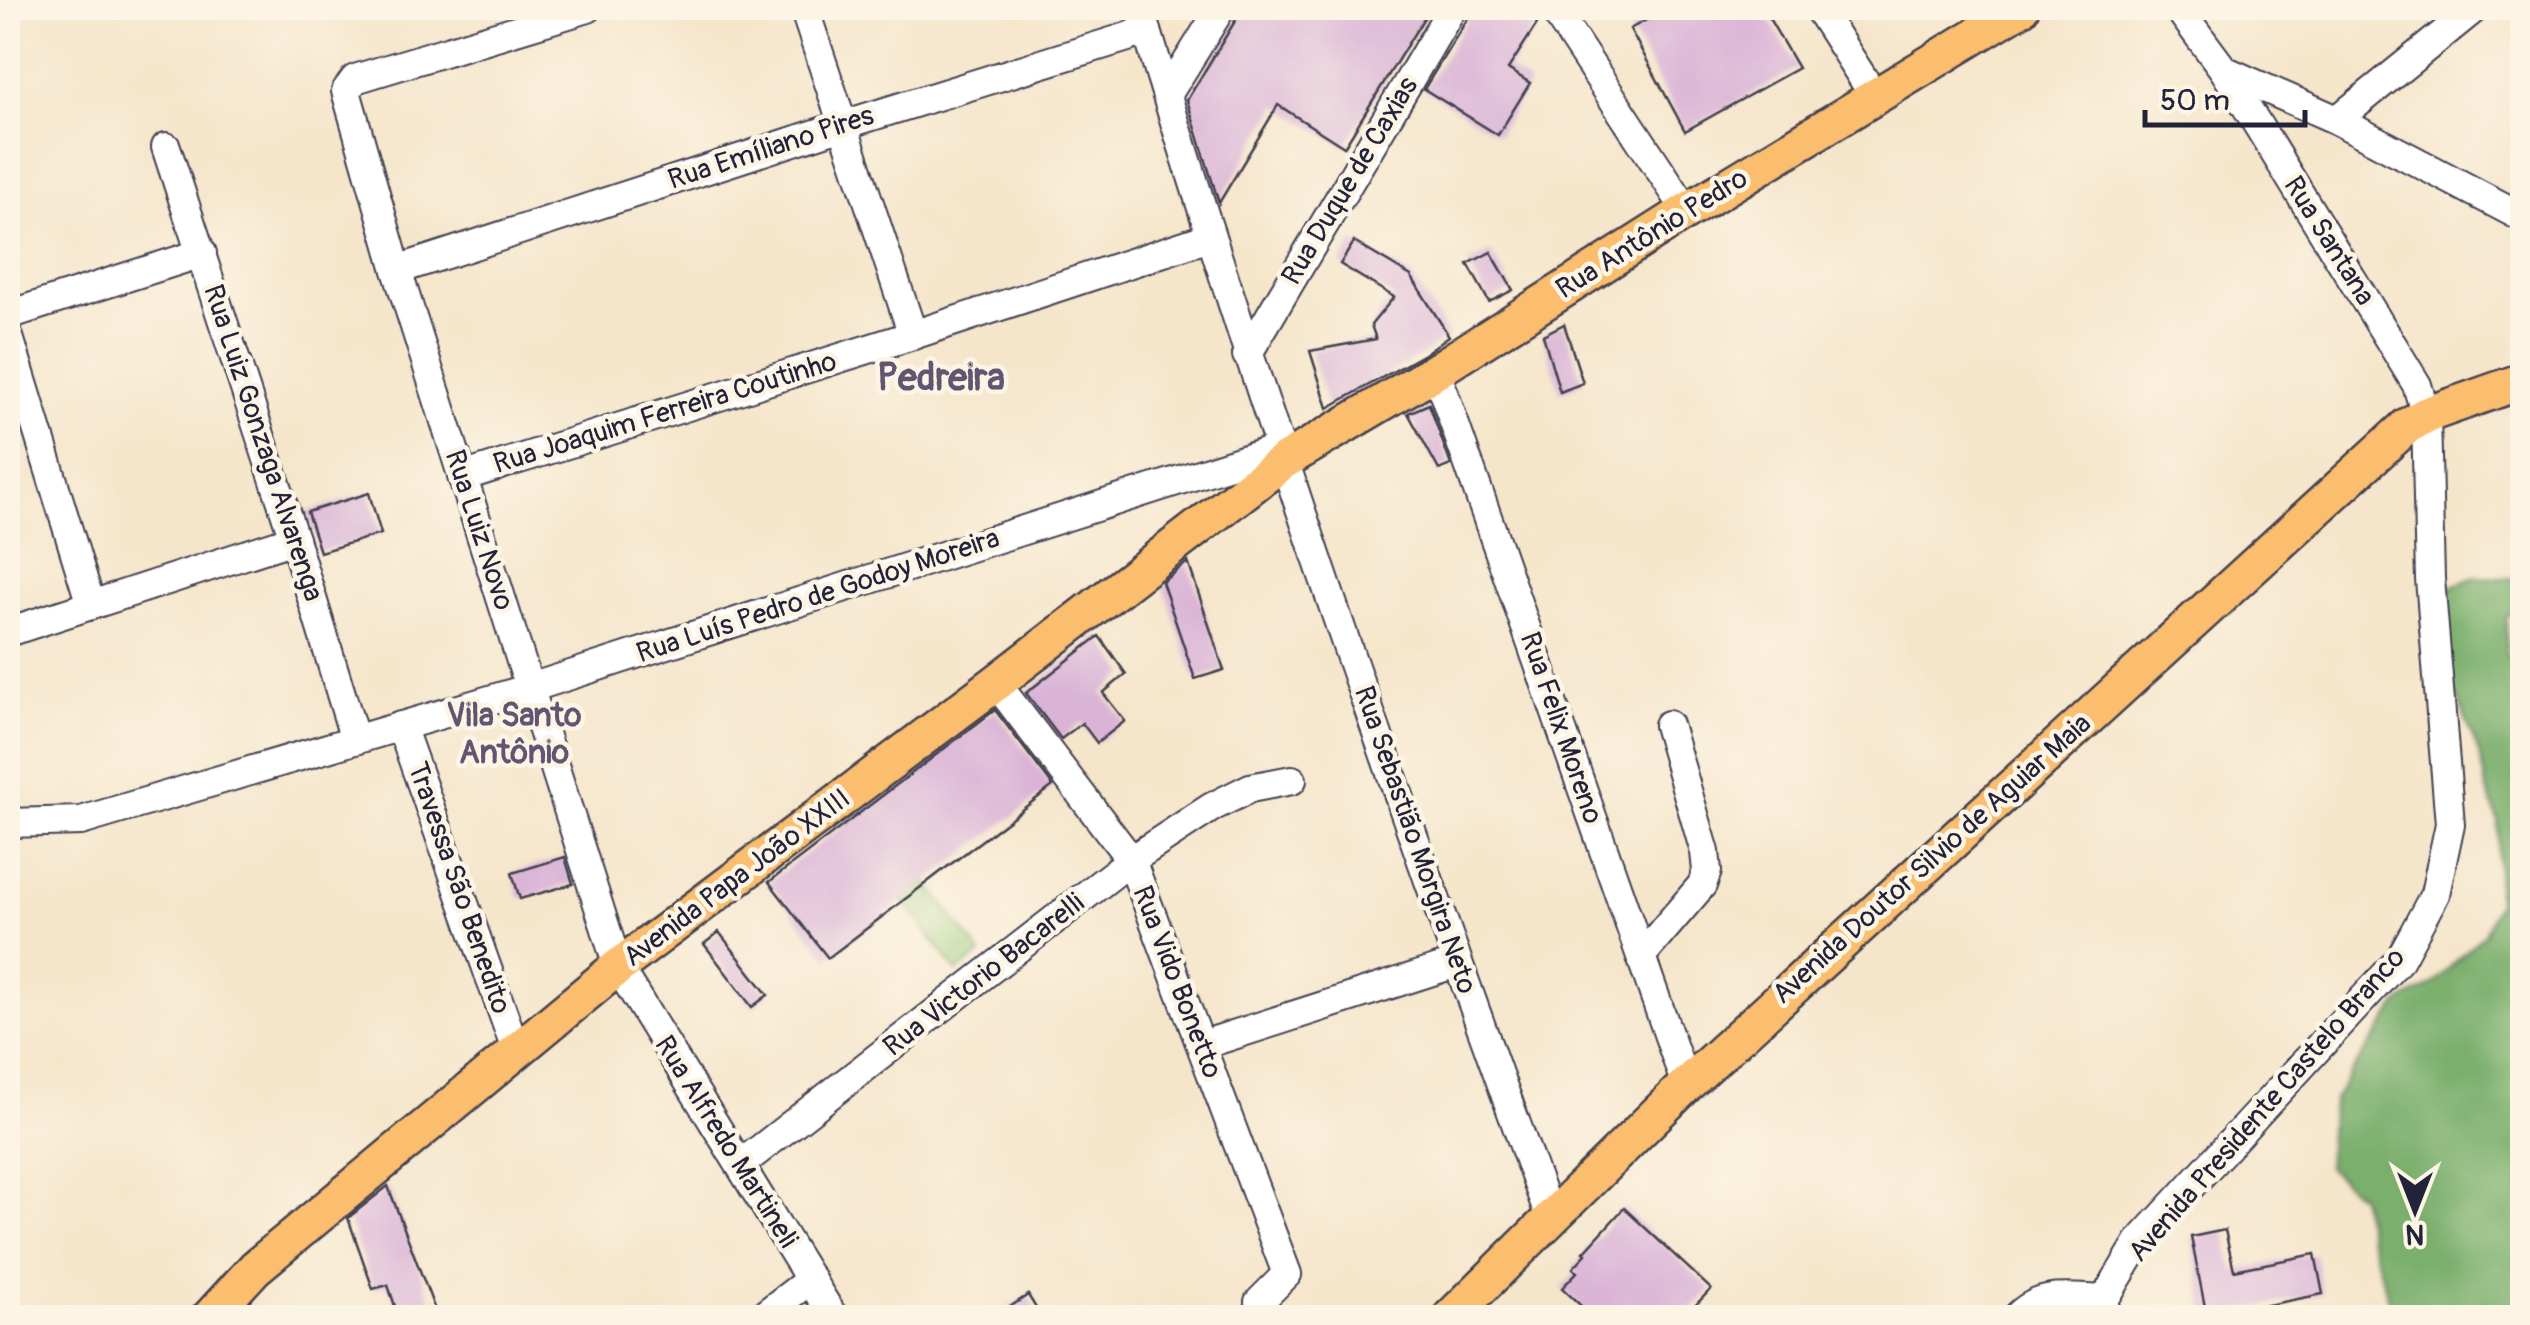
<svg xmlns="http://www.w3.org/2000/svg" width="2530" height="1325" viewBox="0 0 2530 1325" font-family="Pangolin,sans-serif">
	<rect width="100%" height="100%" fill="#fcf5e5"/>
	<filter id="ink" filterUnits="userSpaceOnUse"><feTurbulence type="fractalNoise" baseFrequency=".01" numOctaves="2"/><feDisplacementMap in="SourceGraphic" scale="20" xChannelSelector="R" yChannelSelector="G"/><feConvolveMatrix kernelMatrix="1 2 1 2 8 2 1 2 1" color-interpolation-filters="sRGB"/></filter>
	<filter id="wash" filterUnits="userSpaceOnUse"><feTurbulence type="fractalNoise" baseFrequency=".0048" numOctaves="4" result="noise"/><feDisplacementMap in="SourceGraphic" scale="40" xChannelSelector="R" yChannelSelector="G"/><feGaussianBlur stdDeviation="2.25" result="paint"/><feColorMatrix in="noise" values="0 0 0 0 0 0 0 0 0 0 0 0 0 0 0 0 0 1.4 0 .05"/><feComposite in="paint" operator="in"/></filter>
	<g filter="url(#wash)">
		<rect width="100%" height="100%" fill="#f5e5ca"/>
		<polygon fill="#99cb7c" stroke="#5e765c" stroke-width="2.5" points="869,806 981,954 957,972 845,824"/>
		<polygon fill="#7aaf6c" stroke="#4e6854" stroke-width="2.5" points="2476,577 2522,579 2522,610 2507,616 2506,654 2522,681 2522,1317 2391,1317 2392,1308 2369,1238 2360,1196 2328,1168 2328,1130 2335,1098 2355,1067 2400,1003 2432,985 2484,934 2497,903 2498,820 2486,788 2480,756 2455,692 2436,660 2444,589"/>
		<g id="blocks">
			<g fill="#dab4d7">
				<polygon points="1243,8 1430,8 1344,147 1278,105 1219,203 1187,100"/>
				<polygon points="1474,8 1528,8 1537,24 1508,69 1530,83 1498,135 1424,89"/>
				<polygon points="1668,8 1763,8 1798,68 1685,131 1630,29"/>
				<polygon points="1354,242 1411,276 1449,336 1424,354 1328,408 1310,351 1376,339 1371,325 1394,297 1340,264"/>
				<polygon points="1491,252 1513,290 1489,302 1468,264"/>
				<polygon points="1564,324 1583,383 1560,392 1543,335"/>
				<polygon points="1429,404 1451,465 1439,470 1408,413"/>
				<polygon points="369,493 381,534 320,552 307,512"/>
				<polygon points="1188,562 1224,670 1195,679 1162,582"/>
				<polygon points="1099,636 1126,674 1103,693 1125,721 1097,743 1082,723 1061,739 1026,693"/>
				<polygon points="995,710 1053,786 828,958 769,882"/>
				<polygon points="565,857 573,884 520,899 512,873"/>
				<polygon points="719,932 768,995 752,1007 704,944"/>
				<polygon points="388,1186 438,1318 399,1318 388,1285 373,1289 348,1218"/>
				<polygon points="1624,1208 1711,1289 1683,1318 1653,1318 1646,1311 1639,1318 1594,1318 1562,1288 1577,1272 1573,1268 1586,1254 1584,1252"/>
				<polygon points="2225,1230 2234,1270 2315,1254 2323,1294 2207,1317 2191,1237"/>
				<polygon points="1028,1295 1042,1318 993,1318"/>
			</g>
		</g>
	</g>
	<g filter="url(#ink)">
		<use href="#blocks" fill-opacity="0" stroke="#423f50" stroke-width="2.5"/>
		<g fill="none" stroke-linecap="round" stroke-linejoin="round">
			<defs>
				<g id="minor">
					<polyline points="588,8 355,79 346,91 397,270 618,967 834,1318"/>
					<polyline points="804,8 913,335"/>
					<path d="M1140 8C1263 415 1404 817 1550 1217"/>
					<polyline points="1553,8 1687,211"/>
					<polyline points="1818,8 1875,97"/>
					<polyline points="2178,8 2224,70 2337,120 2522,217"/>
					<polyline points="1167,95 1221,8"/>
					<polyline points="2337,120 2475,8"/>
					<polyline points="166,147 294,539 355,740"/>
					<polyline points="397,270 843,125 1147,31"/>
					<polyline points="8,315 202,253"/>
					<polyline points="8,334 91,605"/>
					<polyline points="1247,355 1452,8"/>
					<polyline points="1436,371 1686,1085"/>
					<polyline points="462,477 913,335 1209,237"/>
					<polyline points="8,632 294,539"/>
					<polyline points="996,683 1131,860 1287,1274 1259,1302"/>
					<polyline points="401,726 516,1050"/>
					<polyline points="8,823 81,821 530,688 1280,448"/>
					<polyline points="1642,955 1702,885 1707,871 1705,852 1668,725"/>
					<polyline points="1202,1045 1457,963"/>
					<polyline points="741,1164 1131,860 1212,807 1250,788 1292,780"/>
					<polyline points="760,1318 811,1279"/>
					<path d="M2016 1318C2041 1291 2070 1299 2104 1300"/>
					<polyline points="2100,1318 2104,1300 2139,1242 2400,959 2435,894 2450,824 2430,579 2426,415 2417,385 2224,70"/>
				</g>
				<g id="major">
					<polyline points="209,1318 255,1268 618,967 996,683 1284,461 1436,371 1687,211 2021,8"/>
					<polyline points="1450,1318 1686,1085 2407,426 2426,415 2522,381"/>
				</g>
			</defs>
			<use href="#minor" stroke="#423f50" stroke-width="32"/>
			<use href="#major" stroke="#423f50" stroke-width="40"/>
			<use href="#minor" stroke="#fff" stroke-width="28"/>
			<use href="#major" stroke="#fbbd6e" stroke-width="35"/>
		</g>
	</g>
	<g text-anchor="middle" dominant-baseline="central" stroke-width="9" stroke-linejoin="round" paint-order="stroke">
		<g font-size="28" fill="#22223b" stroke="#fcf5e5">
			<text transform="translate(771 148) rotate(-18)">Rua Emíliano Pires</text>
			<text transform="translate(1350 181) rotate(-59)">Rua Duque de Caxias</text>
			<text transform="translate(1652 234) rotate(-32)">Rua Antônio Pedro</text>
			<text transform="translate(2329 241) rotate(58)">Rua Santana</text>
			<text transform="translate(665 413) rotate(-17)">Rua Joaquim Ferreira Coutinho</text>
			<text transform="translate(263 443) rotate(72)">Rua Luiz Gonzaga Alvarenga</text>
			<text transform="translate(479 530) rotate(72)">Rua Luiz Novo</text>
			<text transform="translate(818 596) rotate(-18)">Rua Luís Pedro de Godoy Moreira</text>
			<text transform="translate(1561 728) rotate(71)">Rua Felix Moreno</text>
			<text transform="translate(1415 840) rotate(71)">Rua Sebastião Morgira Neto</text>
			<text transform="translate(1932 859) rotate(-42)">Avenida Doutor Silvio de Aguiar Maia</text>
			<text transform="translate(737 878) rotate(-37)">Avenida Papa João XXIII</text>
			<text transform="translate(459 888) rotate(71)">Travessa São Benedito</text>
			<text transform="translate(984 975) rotate(-38)">Rua Victorio Bacarelli</text>
			<text transform="translate(1177 982) rotate(69)">Rua Vido Bonetto</text>
			<text transform="translate(2267 1105) rotate(-49)">Avenida Presidente Castelo Branco</text>
			<text transform="translate(726 1142) rotate(58)">Rua Alfredo Martineli</text>
		</g>
		<g font-size="32" font-weight="bold" fill="#625572" stroke="#fcf5e5">
			<text x="514" y="716">Vila Santo<tspan x="514" dy="37">Antônio</tspan></text>
		</g>
		<g font-size="38" font-weight="bold" fill="#625572" stroke="#fcf5e5">
			<text x="941" y="378">Pedreira</text>
		</g>
	</g>
	<rect width="2530" height="1325" fill="none" stroke="#fcf5e5" stroke-width="40"/>
	<g transform="translate(2415 1210) rotate(180)" stroke="#fcf5e5" stroke-width="8" paint-order="stroke">
	<path d="M0-8L18 38L0 25L-18 38Z" fill="#22223b"/>
	<text y="-15" font-size="28" font-weight="bold" text-anchor="middle" fill="#22223b">N</text>
	</g>
	<path d="M2145 110v15h160v-15" fill="none" stroke="#22223b" stroke-width="5"/>
	<text x="2160" y="110" font-size="30" fill="#22223b" stroke="#fcf5e5" stroke-width="8" paint-order="stroke">50 m</text>
</svg>
